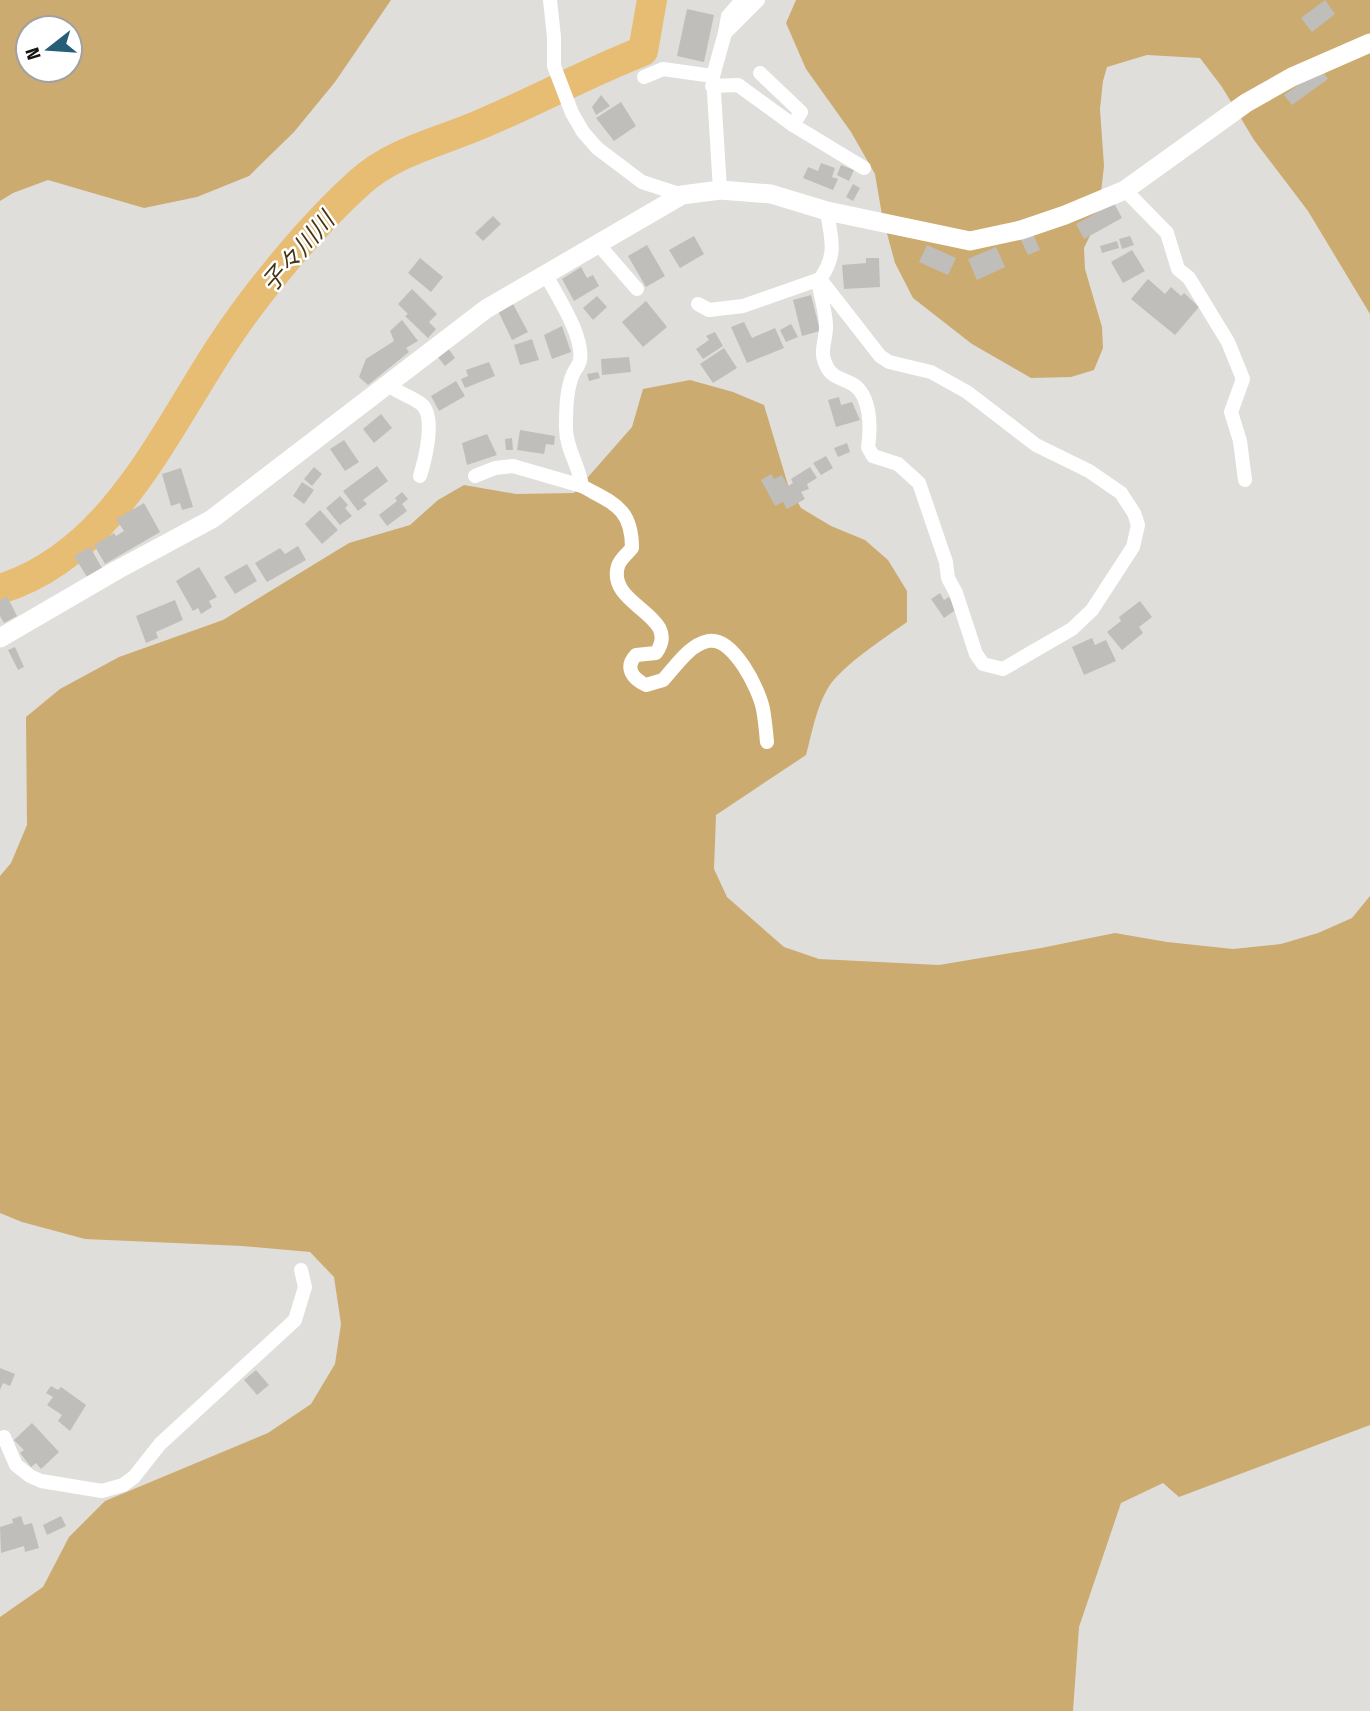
<svg xmlns="http://www.w3.org/2000/svg" width="1370" height="1711" viewBox="0 0 1370 1711" font-family="'Fira Sans Condensed','Noto Sans JP',sans-serif">
	<rect width="100%" height="100%" fill="#e0deda"/>
	<g fill="#ccab70" fill-rule="evenodd">
		<path d="M0 0H391L335 82 294 132 249 176 197 197 144 208 48 180 13 193 0 201ZM70 28V70H28V28Z"/>
		<polygon points="796,0 1370,0 1370,314 1308,211 1254,140 1222,87 1200,58 1147,55 1107,67 1103,81 1100,109 1104,166 1098,219 1084,248 1085,269 1102,327 1103,348 1094,370 1071,377 1031,378 972,344 913,298 895,263 882,215 875,174 851,132 806,69 786,23"/>
		<path d="M690 380 733 392 764 405 788 485 801 508 831 526 865 540 888 560 907 591V622C886 637 840 667 828 688 816 708 812 733 806 755L716 815 714 869 727 897 784 947 819 959 939 965 1041 948 1115 933 1167 942 1233 949 1281 944 1318 933 1352 918 1370 896V1425L1179 1497 1163 1483 1121 1503 1079 1627 1073 1711H0V1617L43 1587 69 1537 105 1501 268 1433 311 1404 335 1364 341 1324 334 1277 310 1252 242 1246 85 1239 22 1222 0 1213V876L11 863 27 825 26 717 60 689 119 657 223 620 349 543 410 525 438 500 464 485 516 494 574 493 632 427 643 389Z"/>
	</g>
	<g fill="none" stroke-linecap="round" stroke-linejoin="round">
		<path stroke="#e6bd72" stroke-width="30" d="M0 589C110 555 162 437 220 348 256 293 311 226 360 182 393 152 439 142 479 125 534 102 587 73 643 51L652 0"/>
	</g>
	<g fill="#c0bebb">
		<polygon points="1325,0 1335,14 1312,32 1301,18"/>
		<polygon points="687,9 714,15 704,62 677,56"/>
		<polygon points="1321,69 1328,79 1292,105 1284,95"/>
		<polygon points="601,95 610,106 596,115 592,107"/>
		<polygon points="621,102 636,126 614,141 596,118"/>
		<polygon points="821,163 835,168 832,177 838,179 833,190 803,178 808,167 818,171"/>
		<polygon points="841,165 854,170 849,181 837,175"/>
		<polygon points="853,184 860,188 853,201 846,197"/>
		<polygon points="1114,203 1122,218 1084,239 1076,224"/>
		<polygon points="493,216 501,224 483,241 475,233"/>
		<polygon points="1033,234 1040,250 1028,255 1021,240"/>
		<polygon points="694,236 704,254 680,268 669,250"/>
		<polygon points="1130,236 1134,245 1122,249 1119,239"/>
		<polygon points="1117,241 1119,248 1102,253 1100,246"/>
		<polygon points="647,245 665,276 646,287 628,256"/>
		<polygon points="927,245 956,258 948,275 919,262"/>
		<polygon points="996,247 1005,267 977,280 968,259"/>
		<polygon points="1132,250 1145,271 1123,283 1111,262"/>
		<polygon points="420,258 443,277 431,292 408,273"/>
		<polygon points="866,258 879,258 880,287 844,289 842,265 866,263"/>
		<polygon points="581,267 587,278 593,275 599,286 574,301 562,279"/>
		<polygon points="1148,279 1165,294 1171,287 1181,296 1184,293 1199,307 1175,335 1131,299"/>
		<polygon points="412,289 437,314 429,322 436,329 428,338 405,316 408,314 398,304"/>
		<polygon points="811,295 820,331 802,336 793,300"/>
		<polygon points="597,296 607,307 593,320 583,308"/>
		<polygon points="646,301 667,327 643,347 622,322"/>
		<polygon points="513,304 528,332 512,340 498,311"/>
		<polygon points="402,320 418,341 406,348 409,352 368,385 359,377 366,359 394,341 390,331"/>
		<polygon points="744,322 752,338 775,328 784,348 747,363 731,327"/>
		<polygon points="791,324 798,337 786,342 780,330"/>
		<polygon points="562,326 571,352 552,359 544,335"/>
		<polygon points="715,332 723,346 703,359 696,349 709,340 706,336"/>
		<polygon points="532,339 539,360 520,365 514,345"/>
		<polygon points="448,348 455,358 445,366 437,356"/>
		<polygon points="724,348 737,368 713,383 700,364"/>
		<polygon points="629,357 631,372 602,375 601,359"/>
		<polygon points="489,362 495,376 465,388 461,379 468,376 466,370"/>
		<polygon points="598,372 600,378 589,381 587,374"/>
		<polygon points="456,381 465,396 439,411 431,396"/>
		<polygon points="839,397 841,405 852,402 860,420 836,427 828,400"/>
		<polygon points="381,414 392,428 374,443 363,429"/>
		<polygon points="520,430 555,436 554,445 546,444 544,454 517,450"/>
		<polygon points="487,434 497,455 467,465 462,443"/>
		<polygon points="512,438 513,450 506,450 505,439"/>
		<polygon points="344,440 359,462 345,471 330,449"/>
		<polygon points="847,443 850,452 838,457 834,448"/>
		<polygon points="826,456 833,468 821,475 813,463"/>
		<polygon points="377,466 388,481 363,500 367,504 358,511 343,491"/>
		<polygon points="314,467 322,474 312,486 304,479"/>
		<polygon points="810,467 817,478 807,484 809,489 801,492 805,499 787,509 783,502 775,506 761,480 771,474 774,479 782,475 788,486 793,483 791,479"/>
		<polygon points="181,468 193,507 182,510 180,503 171,506 162,474"/>
		<polygon points="302,482 314,490 304,504 293,496"/>
		<polygon points="402,492 408,499 402,504 407,511 387,526 379,515 397,501 395,498"/>
		<polygon points="340,496 348,505 345,508 352,516 340,525 326,508"/>
		<polygon points="144,503 160,532 105,564 94,545 114,533 116,536 124,531 116,519"/>
		<polygon points="320,510 338,530 322,544 305,524"/>
		<polygon points="298,546 306,560 267,582 255,563 280,548 285,554"/>
		<polygon points="90,547 102,568 87,577 74,556"/>
		<polygon points="247,564 257,581 235,594 224,577"/>
		<polygon points="199,567 217,597 209,601 212,607 201,614 198,608 193,611 176,581"/>
		<polygon points="940,593 944,600 949,597 957,609 944,618 931,599"/>
		<polygon points="7,596 17,616 4,623 0,616 0,600"/>
		<polygon points="175,600 183,620 156,632 158,638 146,643 136,616"/>
		<polygon points="1140,601 1152,617 1139,627 1143,633 1122,650 1107,632 1121,621 1119,617"/>
		<polygon points="1092,638 1095,645 1106,640 1116,661 1084,675 1072,647"/>
		<polygon points="15,647 24,667 18,670 8,650"/>
		<polygon points="0,1368 15,1374 10,1386 3,1383 0,1390"/>
		<polygon points="256,1370 269,1385 257,1395 244,1380"/>
		<polygon points="51,1386 58,1390 61,1387 86,1405 70,1431 58,1421 62,1415 47,1405 53,1397 46,1393"/>
		<polygon points="32,1423 59,1452 41,1469 36,1463 31,1467 20,1453 24,1450 14,1440"/>
		<polygon points="21,1516 24,1525 32,1523 39,1548 25,1552 24,1546 1,1553 0,1527 13,1523 12,1519"/>
		<polygon points="61,1516 66,1526 47,1535 43,1525"/>
	</g>
	<g fill="none" stroke-linecap="round" stroke-linejoin="round">
		<g stroke="#fff" stroke-width="14">
			<polyline points="550,0 554,37 554,66 572,113 583,132 597,148 642,182 682,195"/>
			<polyline points="725,33 728,16 742,0"/>
			<polyline points="760,73 801,112 793,125"/>
			<polyline points="644,77 663,69 713,76"/>
			<polyline points="712,86 738,85 793,125 864,168"/>
			<polyline points="720,190 713,76 725,33 758,0"/>
			<polyline points="1125,190 1167,233 1178,269 1189,278 1228,342 1243,379 1231,412 1240,441 1245,480"/>
			<polyline points="598,244 637,289"/>
			<path d="M818 280C820 295 827 315 826 329 825 344 819 353 827 367 832 378 845 379 854 385 871 397 871 428 868 447L873 456 898 464 919 483 946 562 948 578 956 593 976 654 983 664 1003 669 1072 629 1092 610 1133 547 1138 525 1134 513 1121 493 1089 471 1036 445 967 392 931 372 889 362 880 356 820 279C838 254 831 239 827 211"/>
			<polyline points="698,304 709,310 743,306 820,279"/>
			<path d="M387 384C400 394 408 395 420 403 437 414 425 460 420 476"/>
			<path d="M475 476 495 468 513 466 582 486C579 465 566 449 566 428 566 411 566 390 573 374 575 369 579 366 580 360 584 336 557 296 546 275"/>
			<path d="M582 486C612 503 632 507 632 548 628 553 620 559 618 566 606 606 683 615 656 653L636 655C624 668 633 679 646 685L663 680C676 666 689 645 708 641 733 636 759 689 763 709 765 720 766 731 767 742"/>
			<polyline points="0,1439 4,1437 16,1465 30,1476 41,1481 102,1491 123,1485 134,1477 160,1444 295,1320 305,1287 301,1270"/>
		</g>
		<polyline stroke="#fff" stroke-width="19" points="0,638 117,570 212,519 486,309 682,195 720,190 771,194 827,211 970,241 1021,230 1065,215 1125,190 1246,103 1292,77 1370,43"/>
	</g>
	<g text-anchor="middle" dominant-baseline="central" stroke-width="5" stroke-linejoin="round" paint-order="stroke">
		<g font-size="24" font-style="italic" fill="#463514" stroke="#fff">
			<text transform="translate(298 252) rotate(-49)">子々川川</text>
		</g>
	</g>
	<g transform="translate(49 49) rotate(253)"><circle r="33" fill="#ffffff" stroke="#a2a1a1" stroke-width="2"/>
	<path d="M0-5L12 26L0 18L-12 26Z" fill="#265e78"/>
	<text y="-10" font-size="19" font-weight="bold" text-anchor="middle" fill="#161514">N</text>
	</g>
</svg>
